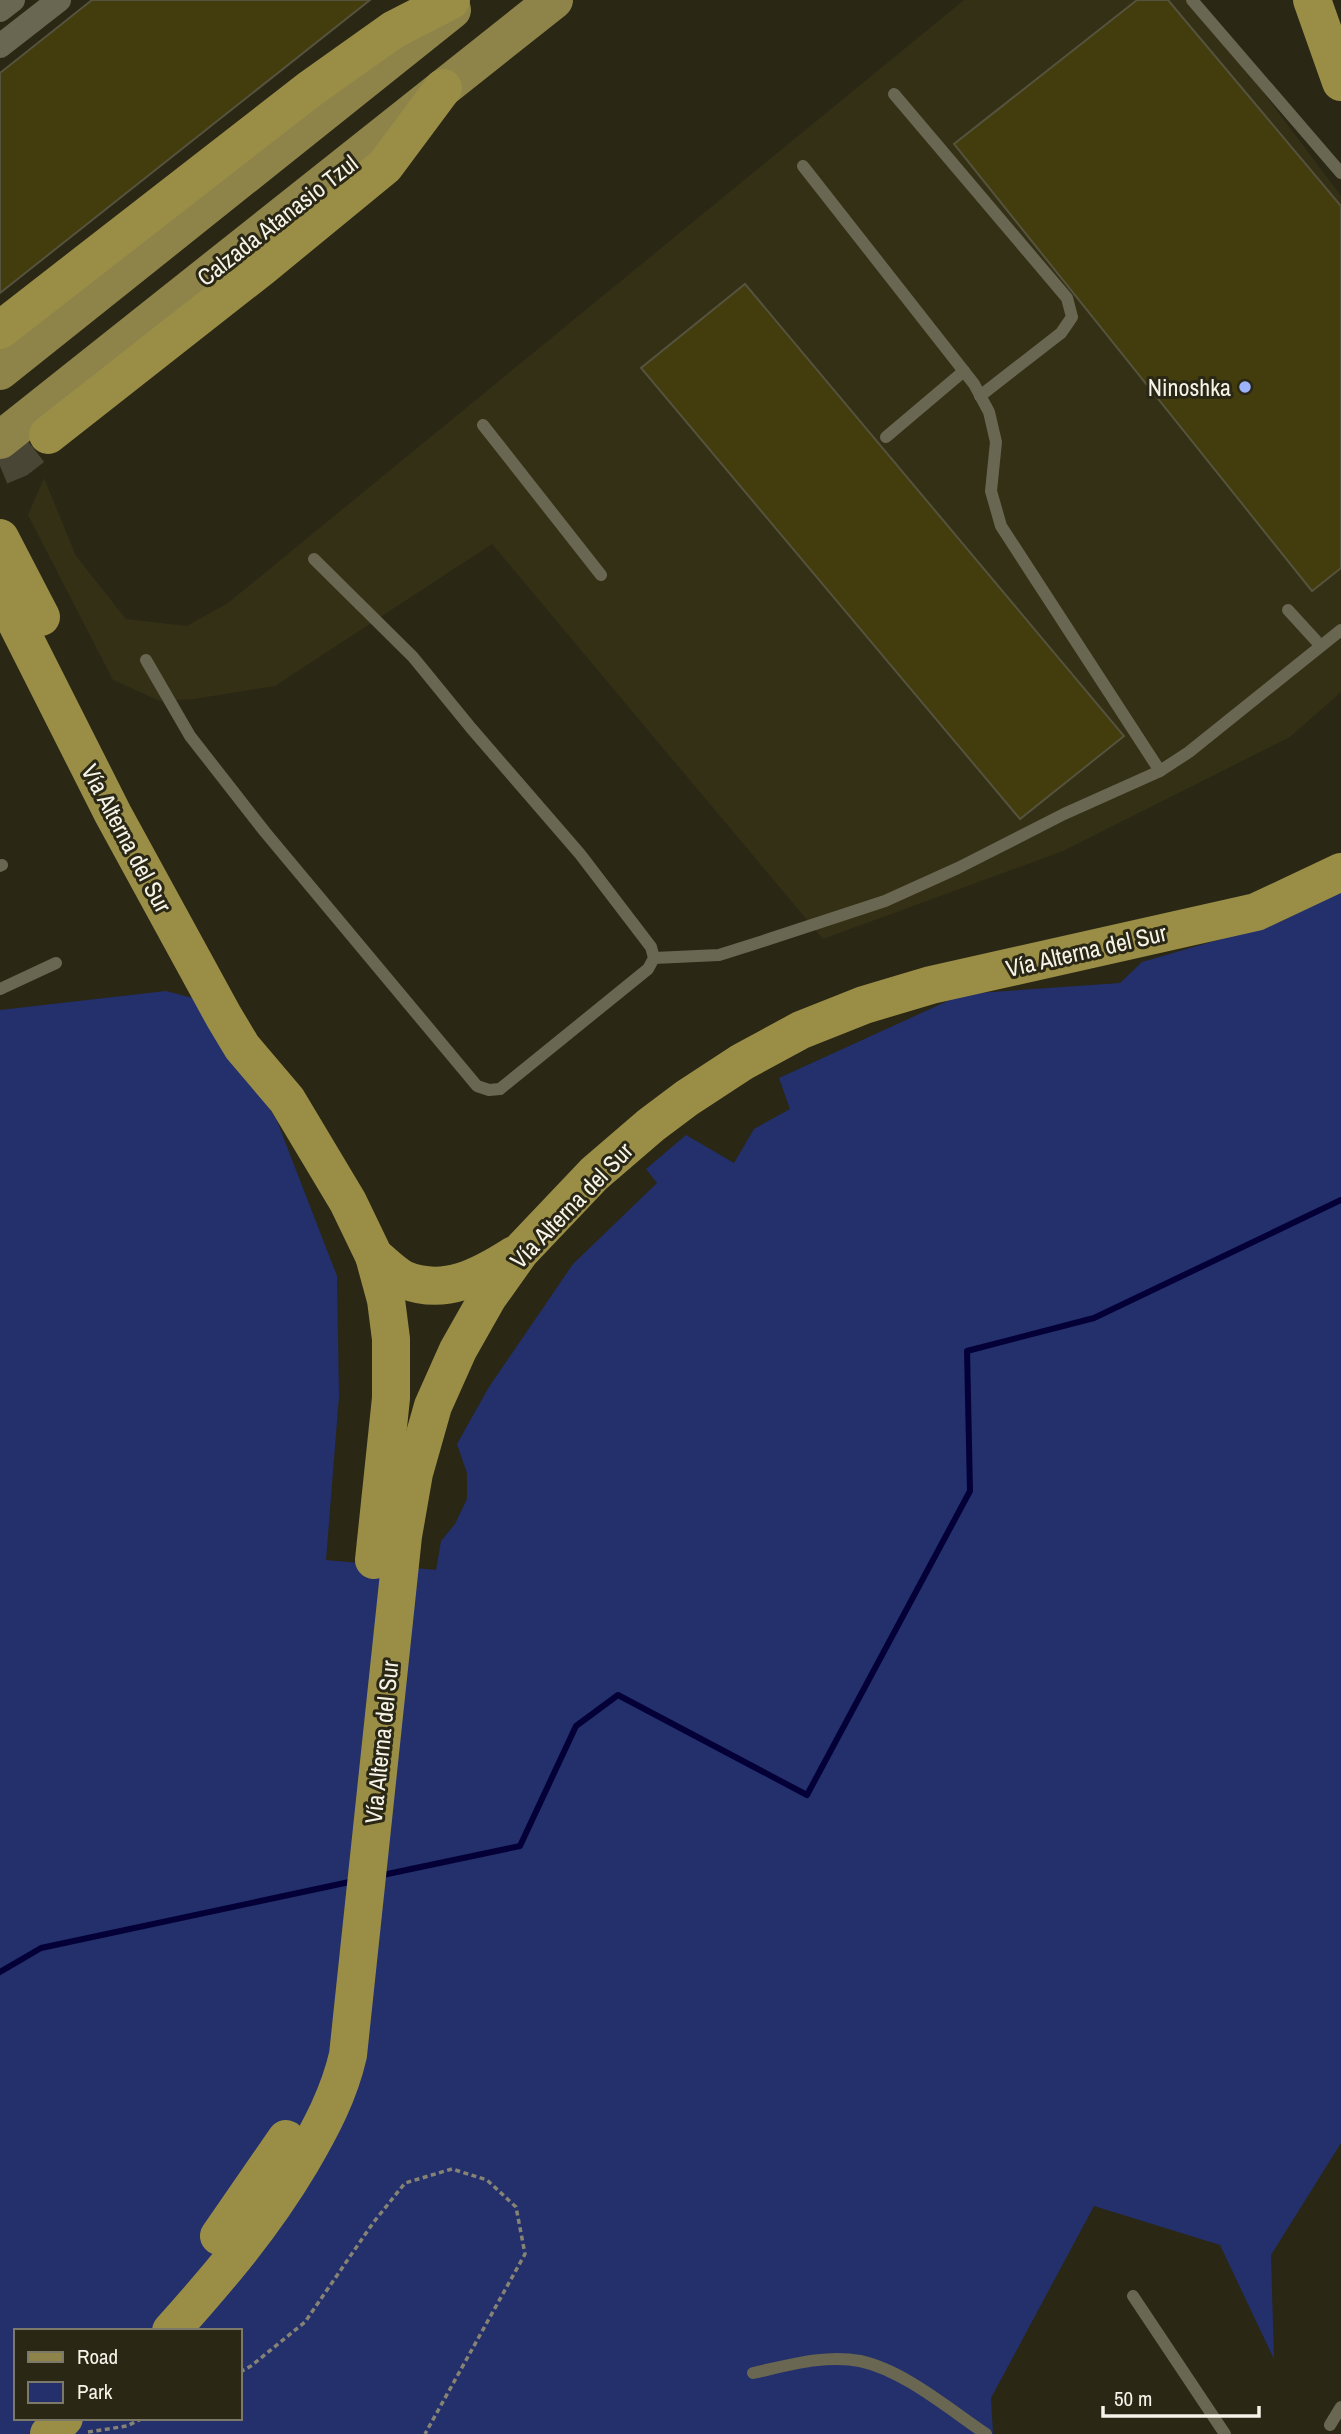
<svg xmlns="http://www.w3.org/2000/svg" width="1341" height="2434" viewBox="0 0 1341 2434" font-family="'Archivo Narrow',sans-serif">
	<rect width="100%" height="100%" fill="#2a2715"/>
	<polygon fill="#343016" points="964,0 1194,0 1341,196 1341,692 1290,737 1063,851 823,939 492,544 275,686 194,699 160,701 113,680 28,515 44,478 76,556 126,619 187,626 228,603"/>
	<path fill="#23306b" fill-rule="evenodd" d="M1341 890V2143L1271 2255 1274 2359 1220 2245 1094 2206 991 2398 993 2434H0V1010L166 991 204 1001 277 1121 337 1276 339 1396 326 1560 436 1570 441 1541 455 1524 467 1499V1473L457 1444 489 1387 573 1264 657 1183 646 1169 686 1135 734 1163 754 1129 790 1109 779 1078 963 994 1120 983 1142 962 1280 922ZM16 2331H240V2418H16Z"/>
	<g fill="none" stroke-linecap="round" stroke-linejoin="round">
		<g stroke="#040037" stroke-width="6">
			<polyline points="378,1876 520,1846 576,1726 618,1695 807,1795 970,1491 967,1351 1094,1318 1341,1200"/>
			<polyline points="0,1972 41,1948 354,1881"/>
		</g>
	</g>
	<g fill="#433c0d" stroke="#55523e" stroke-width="2">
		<polygon points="92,0 370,0 0,293 0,73"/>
		<polygon points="1137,0 1168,0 1341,206 1341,568 1312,591 954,144"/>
		<polygon points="745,284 1124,736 1020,819 641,368"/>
	</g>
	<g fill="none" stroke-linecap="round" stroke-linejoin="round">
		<polyline stroke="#494635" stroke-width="38" stroke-dasharray="38 19" stroke-linecap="butt" points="0,466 17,459 48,435"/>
		<g stroke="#868374" stroke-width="3.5" stroke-dasharray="5 3.5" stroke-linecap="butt">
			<polyline points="240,2372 251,2366 305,2322 373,2223 405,2183 452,2169 487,2180 516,2207 525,2254 425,2434"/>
			<polyline points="88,2432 127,2426 143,2418"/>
		</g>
		<g stroke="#696652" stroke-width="12">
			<polyline points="1192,0 1341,173"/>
			<polyline points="894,94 1067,298 1072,317 1061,333 980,396"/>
			<polyline points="803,166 974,384 989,412 996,442 991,491 1001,526 1160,771"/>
			<polyline points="483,425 601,575"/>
			<polyline points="886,437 964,371"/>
			<polyline points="1288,610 1320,645"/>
			<polyline points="146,660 190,736 265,832 477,1086 489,1090 500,1089 648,969 654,958 651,947 580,854 471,728 413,657 314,559"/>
			<polyline points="0,866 2,865"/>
			<polyline points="654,958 719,955 754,944 885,901 958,868 1064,814 1160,771 1189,752 1341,630"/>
			<polyline points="0,989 56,963"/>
			<polyline points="1133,2296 1225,2434"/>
			<path d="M753 2373C786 2366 825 2354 860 2361 903 2370 949 2409 986 2434"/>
			<polyline points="1330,2425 1341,2407"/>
		</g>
		<g stroke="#696652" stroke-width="24">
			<polyline points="0,10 13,0"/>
			<polyline points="0,46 59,0"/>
		</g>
		<g stroke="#8e844a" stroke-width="38">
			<polyline points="0,371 452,10"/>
			<polyline points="0,440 554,0"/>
		</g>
		<g stroke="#9a8e47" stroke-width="38">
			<polyline points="1312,0 1341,82"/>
			<polyline points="0,330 310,89 393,30 451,0"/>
			<polyline points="48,435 262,267 385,166 443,88"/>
			<polyline points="0,538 41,617"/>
			<polyline points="0,590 113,814 224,1017 242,1047 287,1100 348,1202 374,1256 386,1300 391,1339 391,1398 374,1560"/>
			<path d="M374 1256C383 1263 394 1275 405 1280 445 1296 481 1276 514 1255"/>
			<polyline points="219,2236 286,2139"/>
			<path d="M171 2331C220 2276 263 2226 301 2162 321 2128 339 2094 348 2055L403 1536 414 1473 433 1406 458 1350 488 1297 520 1252 594 1174 651 1125 687 1098 742 1062 801 1030 864 1005 931 985 1256 912 1341 872"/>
			<polyline points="49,2434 64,2418"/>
		</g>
	</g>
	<circle fill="#9db4fd" stroke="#2a2715" stroke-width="2.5" cx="1245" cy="387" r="7"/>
	<g text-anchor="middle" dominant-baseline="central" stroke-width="6" stroke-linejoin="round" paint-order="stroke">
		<g font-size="24" fill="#f6f4e8" stroke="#2a2715">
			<text transform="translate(277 220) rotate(-38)">Calzada Atanasio Tzul</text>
			<text transform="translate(127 838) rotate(62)">Vía Alterna del Sur</text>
			<text transform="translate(1086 950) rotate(-13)">Vía Alterna del Sur</text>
			<text transform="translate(571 1205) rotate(-46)">Vía Alterna del Sur</text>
			<text transform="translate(381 1742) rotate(-84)">Vía Alterna del Sur</text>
		</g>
		<g font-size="24" fill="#f6f4e8" stroke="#2a2715" text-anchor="end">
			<text x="1231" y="387">Ninoshka</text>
		</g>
	</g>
	<rect x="14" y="2329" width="228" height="91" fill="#2a2715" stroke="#7c7969" stroke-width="2"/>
	<rect x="28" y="2352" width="35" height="10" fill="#8e844a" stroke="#7c7969" stroke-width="2"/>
	<text x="77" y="2364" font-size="21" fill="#f6f4e8">Road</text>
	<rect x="28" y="2382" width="35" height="21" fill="#23306b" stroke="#7c7969" stroke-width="2"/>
	<text x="77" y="2399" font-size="21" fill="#f6f4e8">Park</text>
	<path d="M1103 2406v10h156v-10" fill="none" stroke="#f6f4e8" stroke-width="3.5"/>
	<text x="1114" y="2406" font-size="21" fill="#f6f4e8" stroke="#2a2715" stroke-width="5" paint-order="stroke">50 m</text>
</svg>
